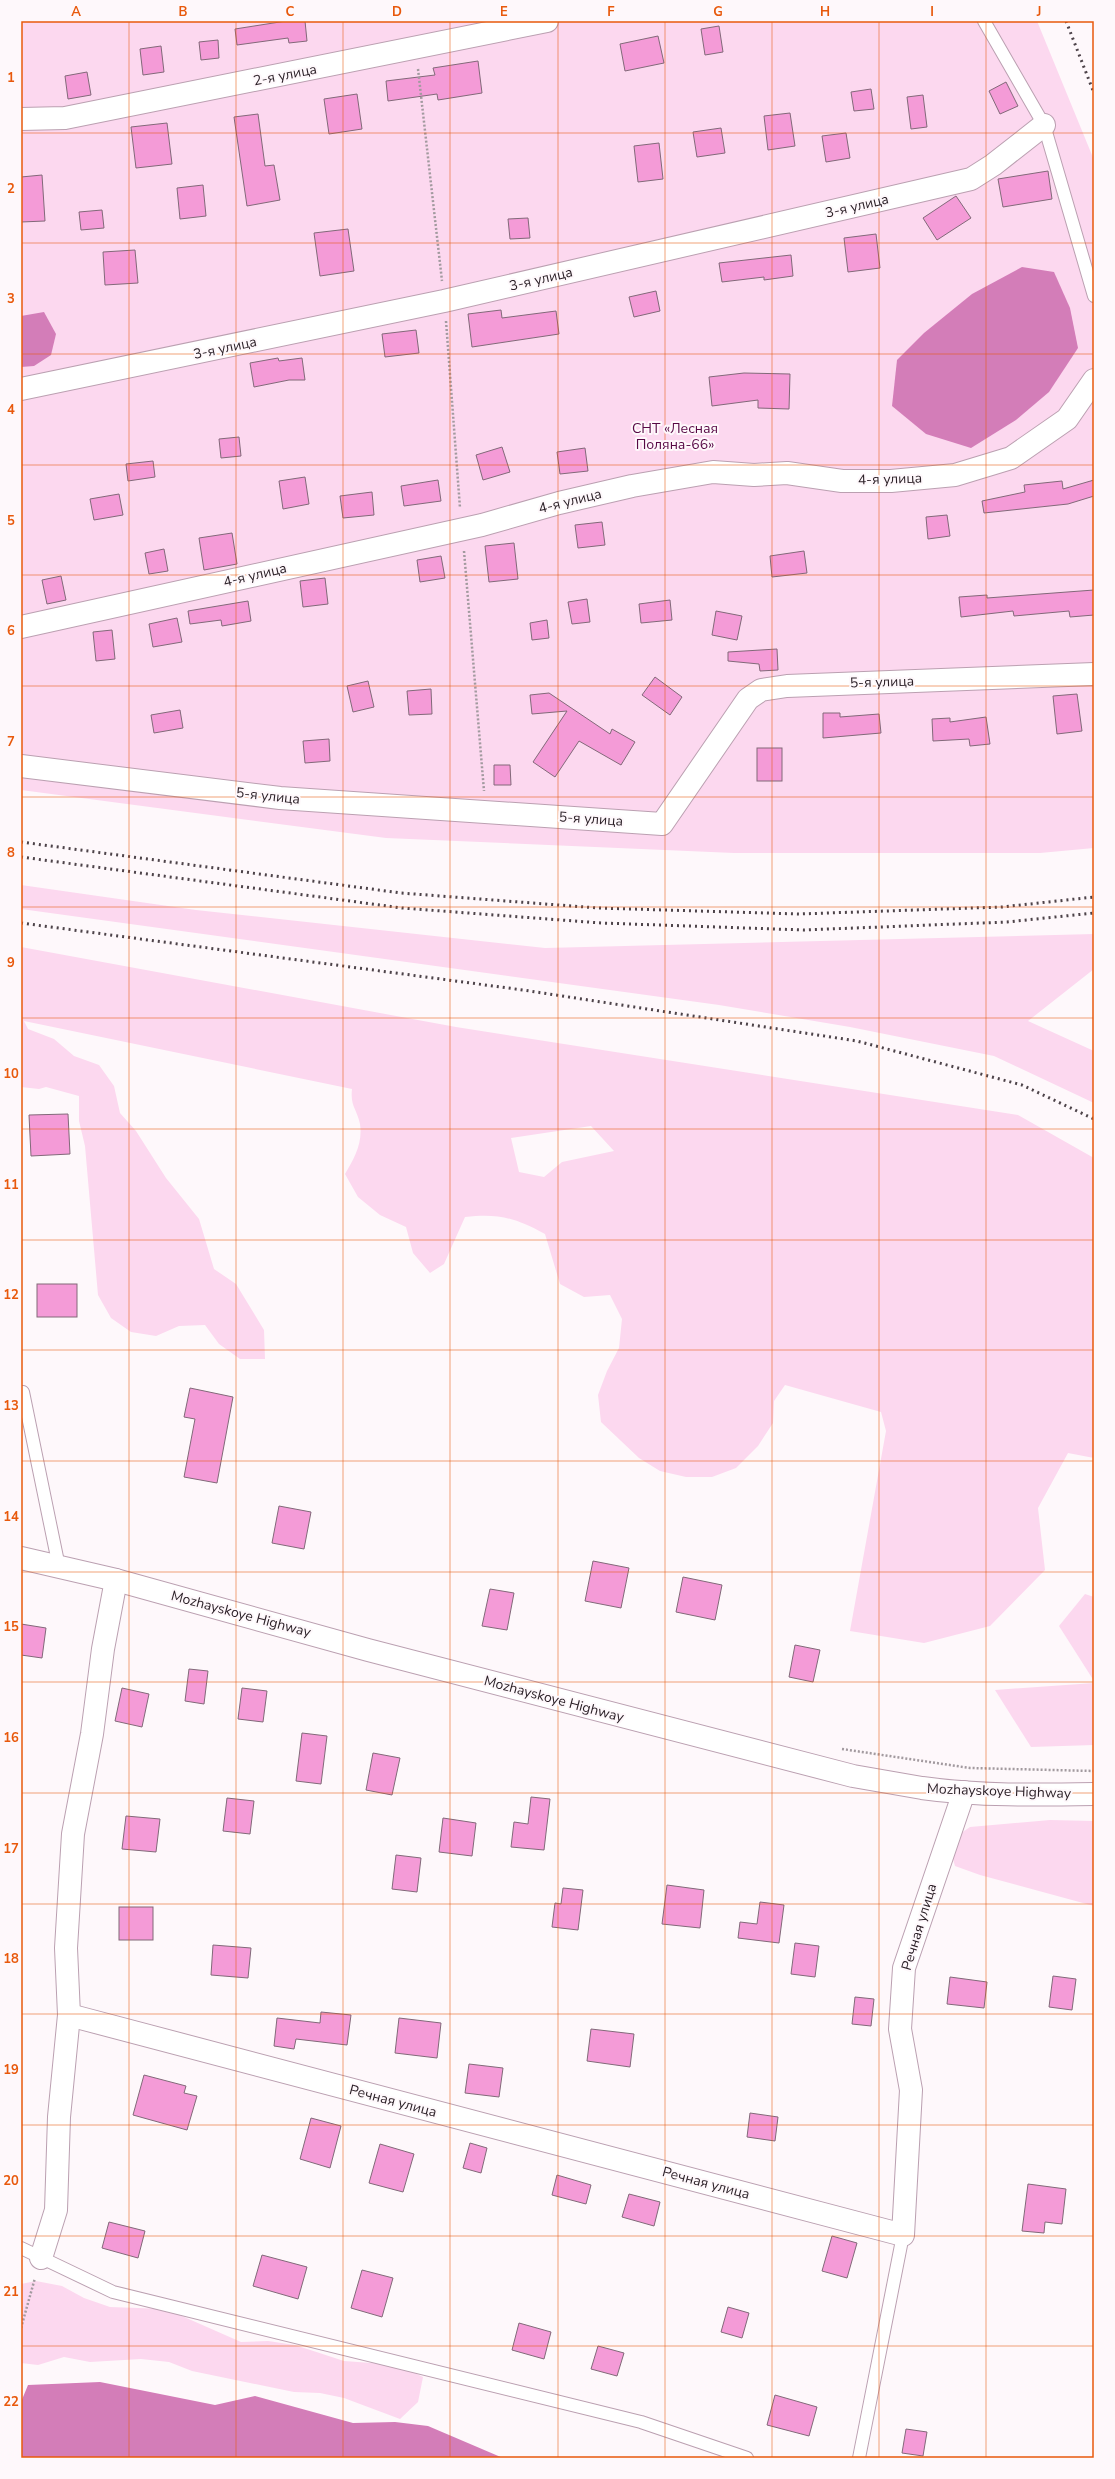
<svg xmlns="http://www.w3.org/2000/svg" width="1115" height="2479" viewBox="0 0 1115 2479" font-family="'Nunito Sans',sans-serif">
	<rect width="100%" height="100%" fill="#fef8fb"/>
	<g fill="#fcd8ef" fill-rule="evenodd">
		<polygon points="21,21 1037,21 1094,160 1094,848 1040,853 734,853 386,838 21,790"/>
		<polygon points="21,885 196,910 545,948 1094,934 1094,969 1028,1021 1094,1051 1094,1103 994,1056 850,1027 719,1005 21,909"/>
		<path d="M21 947 456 1027 1018 1115 1094 1158V1458L1068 1453 1038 1508 1045 1570 990 1626 924 1643 850 1631 886 1431 881 1412 785 1385 774 1401 773 1423 758 1446 736 1468 712 1477H686L660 1471 639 1458 601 1422 598 1395 607 1371 619 1348 622 1319 610 1295 584 1297 560 1284 545 1234C515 1218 499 1213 465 1217L444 1264 430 1273 413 1253 406 1227 380 1215 358 1197 345 1174C354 1159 363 1143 360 1124 357 1109 350 1106 352 1089L24 1021 28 1029 54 1039 74 1056 99 1065 114 1086 120 1113 136 1131 166 1178 199 1219 214 1269 236 1284 264 1330 265 1359H240L219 1344 205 1325 179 1326 156 1336 131 1332 111 1318 98 1295 85 1146 79 1121V1096L46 1087 39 1089 21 1087ZM591 1126 614 1151 562 1162 544 1177 519 1172 511 1138Z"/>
		<polygon points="1085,1594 1094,1597 1094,1681 1059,1626"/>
		<polygon points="1094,1683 1094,1745 1031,1747 995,1690"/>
		<polygon points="1050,1820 1094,1821 1094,1906 980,1875 955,1866 948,1842 970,1827"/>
		<polygon points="36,2281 62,2286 84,2298 110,2307 166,2309 241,2342 268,2341 295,2345 344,2361 399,2365 423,2377 418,2402 400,2419 344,2398 320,2393 294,2392 192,2371 169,2362 141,2359 90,2362 64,2357 38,2365 21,2363 21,2284"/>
	</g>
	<g fill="#d37db8">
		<polygon points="1022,267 1054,272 1070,308 1078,348 1049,392 1016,420 971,448 926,434 892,406 897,360 924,333 972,294"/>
		<polygon points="44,312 56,334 51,355 34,366 21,367 21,316"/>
		<polygon points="100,2382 215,2405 255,2396 353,2423 395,2422 428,2426 503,2458 21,2458 21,2402 28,2385"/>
	</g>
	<g fill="#f49bd7" stroke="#826979">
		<polygon points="286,21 305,21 307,41 289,43 288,38 237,45 235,29"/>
		<polygon points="719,26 723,52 705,55 701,29"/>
		<polygon points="658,36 664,63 625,71 620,44"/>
		<polygon points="218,40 219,58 201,60 199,42"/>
		<polygon points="161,46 164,72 143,75 140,49"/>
		<polygon points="478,61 482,93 438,100 437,94 388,101 386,81 435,75 433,68"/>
		<polygon points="87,72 91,95 68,99 65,76"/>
		<polygon points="1006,82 1018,106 1000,114 989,91"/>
		<polygon points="871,89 874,109 854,111 851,92"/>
		<polygon points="357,94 362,129 329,134 324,99"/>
		<polygon points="923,95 927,127 911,129 907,97"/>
		<polygon points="790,113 795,146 768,150 764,116"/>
		<polygon points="258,114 265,166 274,165 280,200 247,206 234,117"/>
		<polygon points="167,123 172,164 136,168 131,127"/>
		<polygon points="721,128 725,153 697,157 693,132"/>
		<polygon points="846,133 850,158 826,162 822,136"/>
		<polygon points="659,143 663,179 638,182 634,146"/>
		<polygon points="1048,171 1052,199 1003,207 998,179"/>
		<polygon points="42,175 45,221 21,222 21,177"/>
		<polygon points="203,185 206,216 180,219 177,188"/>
		<polygon points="956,196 971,218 937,240 923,218"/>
		<polygon points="102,210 104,228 81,230 79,212"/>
		<polygon points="528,218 530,238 510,239 508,219"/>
		<polygon points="348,229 354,271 320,276 314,233"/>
		<polygon points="876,234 880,268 848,272 844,238"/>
		<polygon points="135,250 138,283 105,285 103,252"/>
		<polygon points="791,255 793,276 764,280 764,277 722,282 719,263"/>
		<polygon points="656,291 660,311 634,317 629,297"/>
		<polygon points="501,310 502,318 556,311 559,334 472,347 468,314"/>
		<polygon points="416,330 419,353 385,357 382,334"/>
		<polygon points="278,358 279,361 302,358 305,380 289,380 254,387 250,363"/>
		<polygon points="744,373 790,374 789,409 758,408 758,400 712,406 709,377"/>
		<polygon points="239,437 241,456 221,458 219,439"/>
		<polygon points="502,447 510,472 483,480 476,455"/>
		<polygon points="585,448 588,471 560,474 557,452"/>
		<polygon points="153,461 155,477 128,481 126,464"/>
		<polygon points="305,477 309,504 283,509 279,481"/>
		<polygon points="438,480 441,501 404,506 401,486"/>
		<polygon points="1094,480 1094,496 1068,504 984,513 982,501 1025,492 1024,485 1062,481 1063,489"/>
		<polygon points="372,492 374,515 343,518 340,496"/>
		<polygon points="119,494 123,515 94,520 90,499"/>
		<polygon points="947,515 950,536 928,539 926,517"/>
		<polygon points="602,522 605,545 578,548 575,525"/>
		<polygon points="232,533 237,564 204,570 199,538"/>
		<polygon points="514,543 518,579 489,582 485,546"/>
		<polygon points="164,549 168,571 149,574 145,553"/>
		<polygon points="804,551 807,573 772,577 770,556"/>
		<polygon points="441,556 445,578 420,582 417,560"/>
		<polygon points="61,576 66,600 47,604 42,580"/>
		<polygon points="325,578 328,604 303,607 300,581"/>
		<polygon points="1094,590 1094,615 1070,617 1069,611 1014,616 1013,611 961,617 959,597 987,595 987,598"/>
		<polygon points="587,599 590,622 572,624 568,602"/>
		<polygon points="670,600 672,620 641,623 639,604"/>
		<polygon points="248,601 251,621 222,626 221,620 190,624 188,611"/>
		<polygon points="716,611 742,616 737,640 712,635"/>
		<polygon points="177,618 182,642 153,647 149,624"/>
		<polygon points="547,620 549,638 532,640 530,623"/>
		<polygon points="112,630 115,659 96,661 93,632"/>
		<polygon points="777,649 778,670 760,671 759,664 728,661 728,652"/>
		<polygon points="655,677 682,697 670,715 642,695"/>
		<polygon points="368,681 374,707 353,712 347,686"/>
		<polygon points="431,689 432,714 409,715 407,691"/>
		<polygon points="549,693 610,734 612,729 635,742 621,765 579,741 555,777 533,762 567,711 532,714 530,695"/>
		<polygon points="1077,694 1082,731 1057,734 1053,696"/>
		<polygon points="180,710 183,728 154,733 151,715"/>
		<polygon points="823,713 840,713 840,717 879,714 881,733 823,738"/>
		<polygon points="986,717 990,744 970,746 969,739 933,741 932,719 950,718 950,722"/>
		<polygon points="329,739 330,761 305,763 303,741"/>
		<rect x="757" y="748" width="25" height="33"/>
		<polygon points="494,765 510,765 511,785 494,785"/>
		<polygon points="68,1114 70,1154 31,1156 29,1115"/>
		<rect x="37" y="1284" width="40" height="33"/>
		<polygon points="190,1388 233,1397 217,1483 184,1477 195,1419 184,1417"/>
		<polygon points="279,1506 311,1512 304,1549 272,1543"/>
		<polygon points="593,1561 629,1568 621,1608 585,1601"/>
		<polygon points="683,1577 722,1585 715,1620 676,1612"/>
		<polygon points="490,1589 514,1593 507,1630 482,1626"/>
		<polygon points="21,1624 46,1628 42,1658 21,1655"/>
		<polygon points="795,1645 820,1650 813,1682 789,1677"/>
		<polygon points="189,1669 208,1671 204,1704 185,1701"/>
		<polygon points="122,1688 149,1694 142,1727 115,1721"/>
		<polygon points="242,1688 267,1691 263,1722 238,1719"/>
		<polygon points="302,1733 327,1736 321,1784 296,1781"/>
		<polygon points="373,1753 400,1758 392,1795 366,1790"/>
		<polygon points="531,1797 550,1799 544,1850 511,1847 514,1822 528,1824"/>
		<polygon points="227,1798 254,1801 250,1834 223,1831"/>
		<polygon points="126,1816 160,1819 156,1852 122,1849"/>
		<polygon points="443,1818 476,1823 472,1856 439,1852"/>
		<polygon points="396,1855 421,1858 417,1892 392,1889"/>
		<polygon points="667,1885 704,1890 700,1928 662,1924"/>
		<polygon points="563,1888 583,1890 578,1930 552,1927 555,1903 561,1904"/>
		<polygon points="760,1902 784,1905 779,1943 738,1938 740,1922 757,1924"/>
		<rect x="119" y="1907" width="34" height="33"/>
		<polygon points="795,1943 819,1946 815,1977 791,1974"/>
		<polygon points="213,1945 251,1948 248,1978 211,1975"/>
		<polygon points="1053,1976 1076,1979 1072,2010 1049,2007"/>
		<polygon points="950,1977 987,1982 984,2008 947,2004"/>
		<polygon points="855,1997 874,1999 871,2026 852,2024"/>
		<polygon points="321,2012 351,2015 347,2045 296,2039 294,2049 274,2046 277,2018 320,2023"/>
		<polygon points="399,2018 441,2023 437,2058 395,2053"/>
		<polygon points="591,2029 634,2034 630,2067 587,2061"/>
		<polygon points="469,2064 503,2068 499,2097 465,2093"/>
		<polygon points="144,2075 186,2086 184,2093 197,2096 187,2130 133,2115"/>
		<polygon points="750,2113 778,2117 775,2141 747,2137"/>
		<polygon points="311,2118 341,2126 330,2168 300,2159"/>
		<polygon points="470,2143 487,2148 481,2173 463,2168"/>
		<polygon points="380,2144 414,2154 403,2192 369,2183"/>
		<polygon points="557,2175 591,2185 586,2204 552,2195"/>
		<polygon points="1028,2184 1066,2189 1062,2224 1045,2222 1044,2233 1022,2231"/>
		<polygon points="629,2194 660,2202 654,2226 622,2217"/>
		<polygon points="109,2222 145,2231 138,2258 102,2248"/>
		<polygon points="832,2236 857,2243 847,2278 822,2271"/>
		<polygon points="262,2255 307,2267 298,2299 253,2286"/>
		<polygon points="362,2270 393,2278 382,2317 351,2308"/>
		<polygon points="728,2307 749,2313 742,2338 721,2332"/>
		<polygon points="519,2323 551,2332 544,2359 512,2350"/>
		<polygon points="598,2346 624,2353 617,2376 591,2369"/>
		<polygon points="775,2395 817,2407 809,2436 767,2425"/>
		<polygon points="906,2429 927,2432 923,2456 902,2453"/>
	</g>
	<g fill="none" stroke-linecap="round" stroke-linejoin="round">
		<defs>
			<g id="lane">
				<polyline points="984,21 1044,125 1094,296"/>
				<polyline points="23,1392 59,1567"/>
				<polyline points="21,2248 113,2292 641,2422 747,2458"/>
				<polyline points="859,2458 903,2235"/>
			</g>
			<g id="street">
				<polyline points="21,119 65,118 547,21"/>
				<polyline points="21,389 444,301 971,179 993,165 1044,125"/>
				<polyline points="21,627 482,525 559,503 632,486 713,472 754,475 787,473 842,481 891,481 955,475 1011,458 1067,419 1094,380"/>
				<polyline points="21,766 280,798 662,824 748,699 761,690 787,686 1094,674"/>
				<polyline points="69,2015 903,2235 911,2090 900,2029 904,1968 964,1792"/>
				<polyline points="41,2258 56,2210 59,2117 69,2015 66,1948 73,1834 92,1734 103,1649 116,1580"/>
			</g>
			<path id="primary" d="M21 1558 116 1580 368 1650 853 1776C876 1780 899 1784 922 1788 979 1796 1037 1795 1094 1794"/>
		</defs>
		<use href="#lane" stroke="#bba0b1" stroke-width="14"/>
		<use href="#street" stroke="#bba0b1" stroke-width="24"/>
		<use href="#primary" stroke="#bba0b1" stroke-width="24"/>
		<g stroke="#a29a9f" stroke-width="2.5" stroke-dasharray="2 2" stroke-linecap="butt">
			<polyline points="418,69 442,281"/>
			<polyline points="446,321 460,508"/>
			<polyline points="464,551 484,791"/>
			<polyline points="842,1749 970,1768 1094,1771"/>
			<polyline points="21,2328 35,2278"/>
		</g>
		<use href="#lane" stroke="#fff" stroke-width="12"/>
		<use href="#street" stroke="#fff" stroke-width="22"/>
		<use href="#primary" stroke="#fff" stroke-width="22"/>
		<g stroke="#4d4349" stroke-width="3" stroke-dasharray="2 4" stroke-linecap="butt">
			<polyline points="1066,21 1094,93"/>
			<polyline points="21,842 401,893 598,908 799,914 1002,907 1094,897"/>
			<polyline points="21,857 402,908 601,923 804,930 1007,922 1094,913"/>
			<polyline points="21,923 523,990 857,1041 1022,1085 1094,1119"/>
		</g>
	</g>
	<path fill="none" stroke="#e8590c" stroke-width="1" stroke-opacity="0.55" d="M129 21V2458M236 21V2458M343 21V2458M450 21V2458M558 21V2458M665 21V2458M772 21V2458M879 21V2458M986 21V2458M21 133H1094M21 243H1094M21 354H1094M21 465H1094M21 575H1094M21 686H1094M21 797H1094M21 907H1094M21 1018H1094M21 1129H1094M21 1240H1094M21 1350H1094M21 1461H1094M21 1572H1094M21 1682H1094M21 1793H1094M21 1904H1094M21 2014H1094M21 2125H1094M21 2236H1094M21 2346H1094"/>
	<g text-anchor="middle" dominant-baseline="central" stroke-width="4" stroke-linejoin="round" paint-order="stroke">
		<g font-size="14" fill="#2a1f26" stroke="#fef8fb">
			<text transform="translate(285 75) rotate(-11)">2-я улица</text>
			<text transform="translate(857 206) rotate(-13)">3-я улица</text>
			<text transform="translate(541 279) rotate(-13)">3-я улица</text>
			<text transform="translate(225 348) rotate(-12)">3-я улица</text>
			<text transform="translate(890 479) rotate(-2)">4-я улица</text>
			<text transform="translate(570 501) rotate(-14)">4-я улица</text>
			<text transform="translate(255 575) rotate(-13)">4-я улица</text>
			<text transform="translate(882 682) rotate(-2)">5-я улица</text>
			<text transform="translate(268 796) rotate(6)">5-я улица</text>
			<text transform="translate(591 819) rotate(4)">5-я улица</text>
			<text transform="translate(241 1614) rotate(15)">Mozhayskoye Highway</text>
			<text transform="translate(554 1699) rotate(15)">Mozhayskoye Highway</text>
			<text transform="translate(999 1791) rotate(2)">Mozhayskoye Highway</text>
			<text transform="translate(919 1927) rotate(-73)">Речная улица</text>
			<text transform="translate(393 2101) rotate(15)">Речная улица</text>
			<text transform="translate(706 2183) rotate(15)">Речная улица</text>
		</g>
		<g font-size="14" fill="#570845" stroke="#fef8fb">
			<text x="675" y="428">СНТ «Лесная<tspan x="675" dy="16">Поляна-66»</tspan></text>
		</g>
	</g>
	<rect width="1115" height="2479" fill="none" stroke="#fef8fb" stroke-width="44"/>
	<rect x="22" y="22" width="1071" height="2435" fill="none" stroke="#e8590c" stroke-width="1.5"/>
	<g font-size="13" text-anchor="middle" font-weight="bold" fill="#e8590c">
		<text x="76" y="16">A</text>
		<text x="183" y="16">B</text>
		<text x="290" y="16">C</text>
		<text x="397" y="16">D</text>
		<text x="504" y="16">E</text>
		<text x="611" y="16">F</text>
		<text x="718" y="16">G</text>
		<text x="825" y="16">H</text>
		<text x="932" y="16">I</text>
		<text x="1039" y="16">J</text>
		<text x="11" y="82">1</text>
		<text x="11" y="193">2</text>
		<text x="11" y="303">3</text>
		<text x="11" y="414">4</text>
		<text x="11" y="525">5</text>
		<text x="11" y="635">6</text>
		<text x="11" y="746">7</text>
		<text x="11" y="857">8</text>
		<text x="11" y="967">9</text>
		<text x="11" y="1078">10</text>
		<text x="11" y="1189">11</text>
		<text x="11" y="1299">12</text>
		<text x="11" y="1410">13</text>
		<text x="11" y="1521">14</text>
		<text x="11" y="1631">15</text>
		<text x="11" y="1742">16</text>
		<text x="11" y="1853">17</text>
		<text x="11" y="1963">18</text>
		<text x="11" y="2074">19</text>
		<text x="11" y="2185">20</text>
		<text x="11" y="2296">21</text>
		<text x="11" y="2406">22</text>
	</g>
</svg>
